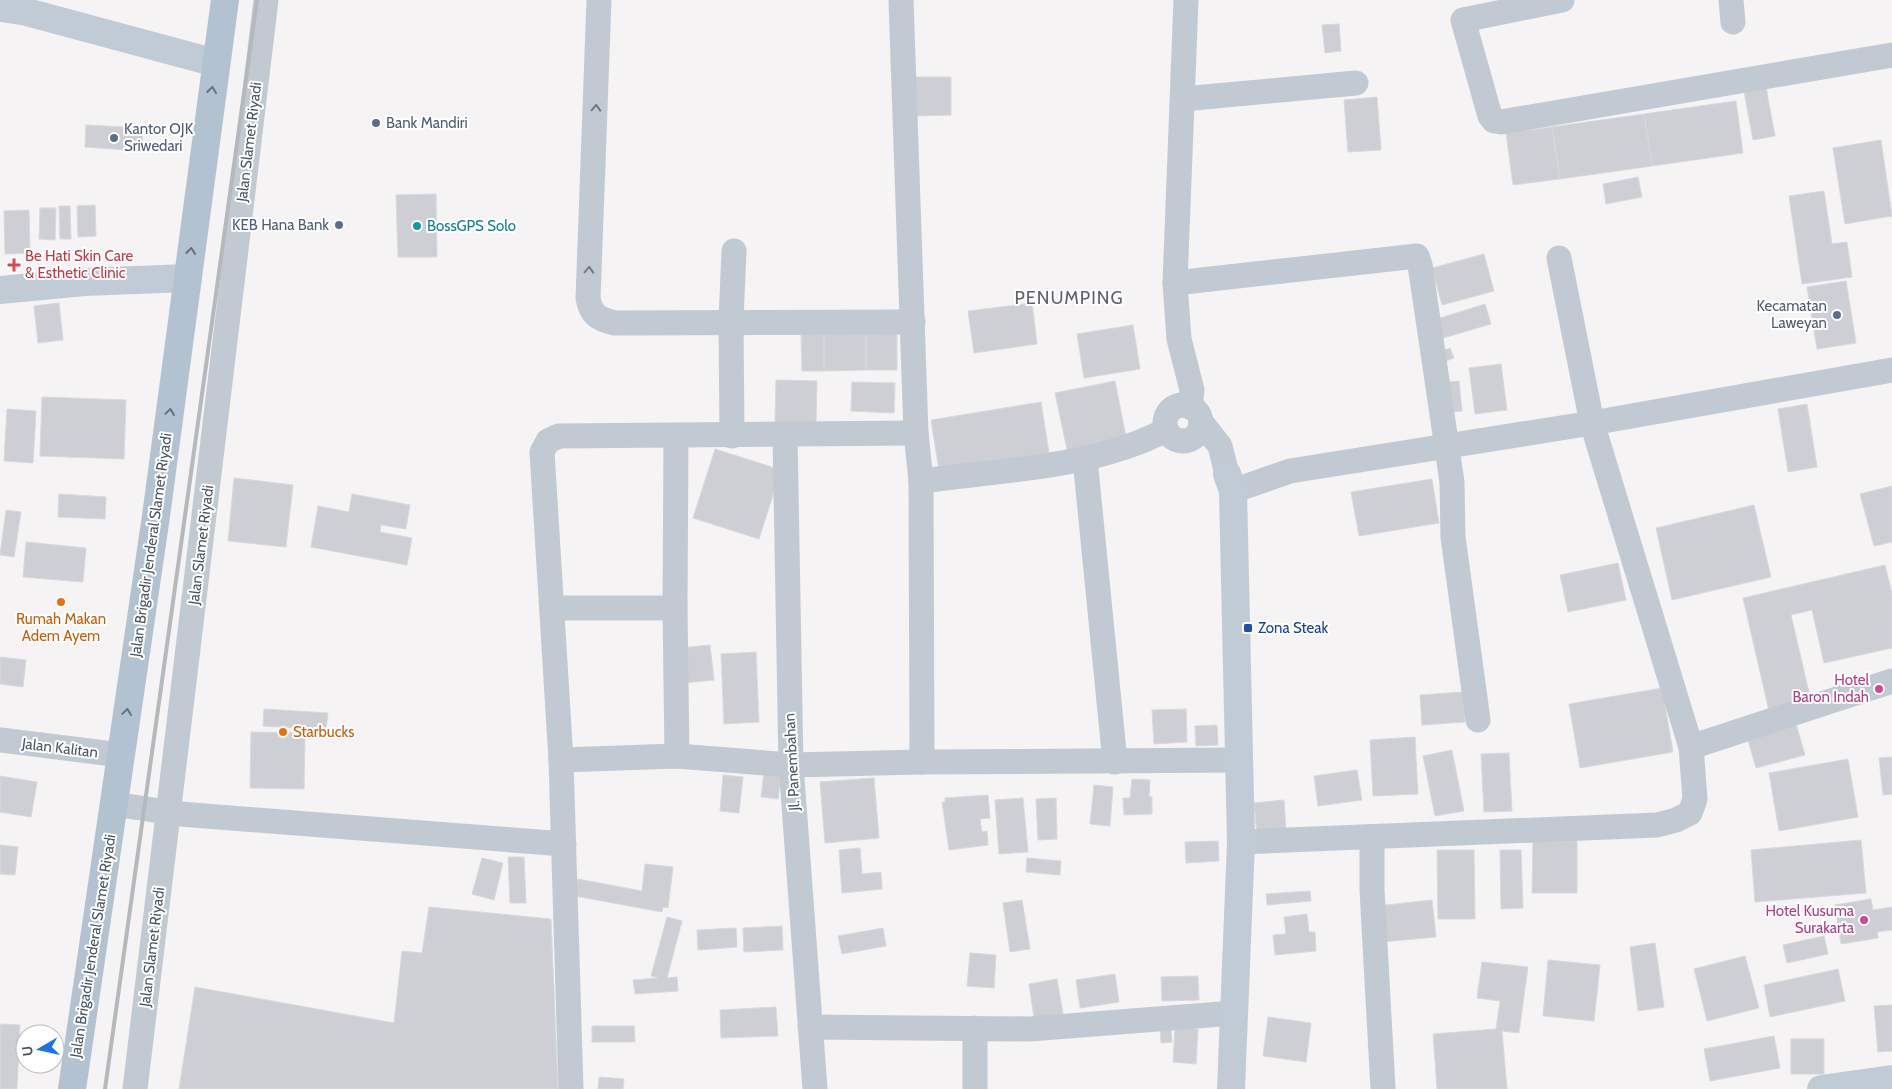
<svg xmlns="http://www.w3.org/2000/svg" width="1892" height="1089" viewBox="0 0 1892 1089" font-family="Cabin,sans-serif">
	<rect width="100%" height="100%" fill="#f5f3f3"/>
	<g fill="#cdcfd5" stroke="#d7d9de">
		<polygon points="1339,24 1341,51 1325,53 1322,25"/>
		<polygon points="914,77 951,77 951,115 914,116"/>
		<polygon points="1766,87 1775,136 1753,140 1744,91"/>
		<polygon points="1377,97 1381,150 1348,152 1344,100"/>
		<polygon points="1736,101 1743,153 1652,166 1644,114"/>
		<polygon points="1644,114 1652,166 1560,179 1552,127"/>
		<polygon points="86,125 143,128 142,151 85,147"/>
		<polygon points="1552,127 1560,179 1513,185 1506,133"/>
		<polygon points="1881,140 1892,216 1845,224 1833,148"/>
		<polygon points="1638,177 1642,197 1606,204 1603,184"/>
		<polygon points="1824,191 1832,244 1847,242 1852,277 1802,284 1789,196"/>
		<polygon points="436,194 437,257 398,257 396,195"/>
		<polygon points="95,205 96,236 78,237 77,206"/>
		<polygon points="59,206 70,206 71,239 60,239"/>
		<polygon points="40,208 56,208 55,240 39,239"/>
		<polygon points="29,210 30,253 5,254 4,211"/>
		<polygon points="1484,254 1494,291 1442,305 1432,268"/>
		<polygon points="1846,281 1856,343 1817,349 1807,287"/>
		<polygon points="59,303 63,340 38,343 34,306"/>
		<polygon points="1032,303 1037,344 974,353 968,311"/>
		<polygon points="1485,304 1491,324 1440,339 1434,320"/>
		<polygon points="1133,325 1140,369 1084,378 1077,334"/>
		<polygon points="897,333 897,370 866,370 866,334"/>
		<polygon points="801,334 824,334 824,371 802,371"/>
		<polygon points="824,334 866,334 866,370 824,371"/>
		<polygon points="1450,348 1454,358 1438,364 1434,354"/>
		<polygon points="1501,364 1507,410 1475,414 1469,368"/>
		<polygon points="776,380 817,381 816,424 775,423"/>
		<polygon points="1115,381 1127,442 1068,454 1055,393"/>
		<polygon points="1459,381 1462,411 1444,413 1441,383"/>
		<polygon points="852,382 895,383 894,413 851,411"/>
		<polygon points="42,397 126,400 124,459 40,456"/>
		<polygon points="1041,402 1049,453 939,470 931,420"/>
		<polygon points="1807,404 1817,467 1788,472 1778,409"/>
		<polygon points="7,409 36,411 33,463 4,461"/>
		<polygon points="715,449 781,470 759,539 693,518"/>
		<polygon points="234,478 293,485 286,547 228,541"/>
		<polygon points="1432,479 1439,523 1359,536 1351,492"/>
		<polygon points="1892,486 1892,542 1874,546 1860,494"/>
		<polygon points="59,494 106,497 105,519 58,517"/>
		<polygon points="352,494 410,505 406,529 381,525 380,532 412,538 407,565 311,547 318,506 349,512"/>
		<polygon points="1754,505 1771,577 1672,600 1656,528"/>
		<polygon points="6,510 21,512 14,557 0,555"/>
		<polygon points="26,542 86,548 83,582 23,577"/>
		<polygon points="1618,563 1626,600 1568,612 1560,575"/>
		<polygon points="1885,565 1892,594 1892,648 1824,663 1812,610 1791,615 1811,701 1769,711 1743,598"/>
		<polygon points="710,645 714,680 683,683 680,648"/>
		<polygon points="756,652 759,722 724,724 721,654"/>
		<polygon points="0,657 26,660 23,687 0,684"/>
		<polygon points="1662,688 1673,752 1580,768 1569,704"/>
		<polygon points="1463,692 1465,722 1422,725 1420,695"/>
		<polygon points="264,709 328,713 326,730 263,726"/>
		<polygon points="1186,709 1187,742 1154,744 1152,710"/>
		<polygon points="1796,724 1805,755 1756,768 1747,737"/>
		<polygon points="1217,725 1218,745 1196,746 1195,726"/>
		<polygon points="251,732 305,733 304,789 250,788"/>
		<polygon points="1415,737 1418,794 1373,796 1370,740"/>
		<polygon points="1452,750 1464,811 1435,816 1423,756"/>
		<polygon points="1509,753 1512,811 1484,812 1481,754"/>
		<polygon points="1892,757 1892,794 1883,795 1879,758"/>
		<polygon points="1848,759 1858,817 1779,831 1769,773"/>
		<polygon points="1357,770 1362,800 1318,806 1314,776"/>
		<polygon points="764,772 781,774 778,799 761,797"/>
		<polygon points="723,775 743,777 739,813 720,811"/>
		<polygon points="0,776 37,782 31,817 0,812"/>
		<polygon points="874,778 879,838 825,843 820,782"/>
		<polygon points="1132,779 1150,780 1149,797 1152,797 1152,814 1124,815 1123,798 1130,798"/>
		<polygon points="1094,785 1113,787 1110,826 1090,824"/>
		<polygon points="988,795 990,818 980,819 982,832 987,831 988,845 949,850 942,802 945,802 945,798"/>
		<polygon points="1023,798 1028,852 999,854 995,800"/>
		<polygon points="1056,798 1057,839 1038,840 1036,799"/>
		<polygon points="1284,800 1286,831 1257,834 1254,803"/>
		<polygon points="1861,840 1866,893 1755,902 1751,850"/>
		<polygon points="1218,841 1219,861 1186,863 1185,842"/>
		<polygon points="1533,841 1577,841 1577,893 1532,893"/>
		<polygon points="0,845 18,847 15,875 0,874"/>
		<polygon points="860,848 862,874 881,872 882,889 842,893 839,850"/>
		<polygon points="1437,850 1474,850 1475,919 1438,919"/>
		<polygon points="1500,850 1521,850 1523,908 1501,909"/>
		<polygon points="508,857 524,857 526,903 510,903"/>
		<polygon points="482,858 503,863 494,900 472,894"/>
		<polygon points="1027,858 1061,861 1060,875 1026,872"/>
		<polygon points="645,864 673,867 668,908 663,907 662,912 575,896 578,879 642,891"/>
		<polygon points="1310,891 1311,901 1267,905 1266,894"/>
		<polygon points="1871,899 1873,910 1892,907 1892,930 1877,932 1878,938 1841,944 1835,905"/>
		<polygon points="1022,900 1030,949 1010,952 1003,903"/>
		<polygon points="1432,900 1436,937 1381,942 1377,906"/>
		<polygon points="429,907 551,919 558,1089 179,1089 195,987 394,1023 402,951 422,953"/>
		<polygon points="1307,914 1309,932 1315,932 1316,951 1275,955 1273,935 1286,934 1284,917"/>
		<polygon points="667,917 682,921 667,978 677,977 678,991 635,994 633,980 658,978 651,976"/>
		<polygon points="782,926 783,950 744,952 743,928"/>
		<polygon points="736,928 737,947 698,950 697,930"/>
		<polygon points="883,928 886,946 842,954 838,936"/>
		<polygon points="1824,936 1828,954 1787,963 1783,945"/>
		<polygon points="1655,943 1664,1007 1638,1011 1630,947"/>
		<polygon points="970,953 996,955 994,988 967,986"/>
		<polygon points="1745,956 1759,1008 1707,1021 1694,969"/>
		<polygon points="1548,960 1600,965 1594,1021 1543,1016"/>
		<polygon points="1482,962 1528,967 1519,1033 1502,1031 1507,1089 1437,1089 1433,1034 1496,1029 1500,1001 1477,998"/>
		<polygon points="1838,969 1845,1001 1770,1017 1764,985"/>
		<polygon points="1115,974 1119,1002 1080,1008 1076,980"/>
		<polygon points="1198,976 1199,1000 1162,1001 1161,977"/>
		<polygon points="1057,979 1063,1014 1034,1018 1029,984"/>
		<polygon points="1892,1005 1892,1051 1878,1052 1874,1006"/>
		<polygon points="776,1007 778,1036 721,1038 720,1010"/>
		<polygon points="1268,1017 1311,1023 1306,1062 1263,1056"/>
		<polygon points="0,1024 20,1025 17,1089 0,1089"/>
		<polygon points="1171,1024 1172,1042 1161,1043 1160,1025"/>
		<polygon points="592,1026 634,1026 635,1042 592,1042"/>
		<polygon points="1175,1028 1198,1029 1196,1064 1173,1062"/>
		<polygon points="1774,1036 1780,1068 1710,1081 1704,1049"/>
		<rect x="1791" y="1039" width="33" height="35"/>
		<polygon points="599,1077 624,1079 623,1089 598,1089"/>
	</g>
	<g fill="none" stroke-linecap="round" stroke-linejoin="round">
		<g stroke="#c1cad2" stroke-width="25">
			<path d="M599 0 588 298C591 315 598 319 615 323L913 322"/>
			<polyline points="901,0 916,433 921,481 922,762"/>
			<polyline points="1186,0 1175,283 1179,339 1192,390 1190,407"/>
			<polyline points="1562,0 1463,20 1490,116 1494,121 1501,122 1892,55"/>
			<polyline points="1731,0 1733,22"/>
			<polyline points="1183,99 1356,83"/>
			<polyline points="1175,283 1417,256 1420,265 1452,482 1453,537 1478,720"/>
			<circle cx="1183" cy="423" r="18"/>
			<polyline points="1201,422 1220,446 1227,474"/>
			<polyline points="785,435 791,765 815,1089"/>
			<polyline points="676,436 675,608 677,756"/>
			<polyline points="732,436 731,321 734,251"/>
			<polyline points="1085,459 1115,762"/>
			<path d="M921 481C1002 470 1093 468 1166 430"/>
			<polyline points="1233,491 1290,471 1592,423 1892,370"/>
			<polyline points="552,608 675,608"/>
			<polyline points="0,740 121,755"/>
			<polyline points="1691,747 1892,681"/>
			<polyline points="561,760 677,756 791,765 922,762 1240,760"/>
			<polyline points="114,804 180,814 564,844"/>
			<polyline points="1372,837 1372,890 1383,1089"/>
			<polyline points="1241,842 1657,825 1676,820 1690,813 1695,799 1691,747 1592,423 1559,258"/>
			<polyline points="810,1027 1030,1029 1234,1013"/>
			<polyline points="135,1089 266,0"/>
			<polyline points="571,1089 561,760 542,452 548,441 559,436 916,433"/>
			<polyline points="975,1089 975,1028"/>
		</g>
		<g stroke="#c1cbd6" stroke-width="28">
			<polyline points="0,8 23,11 216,63"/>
			<polyline points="0,290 84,282 188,278"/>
			<polyline points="1227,474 1233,491 1241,842 1231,1089"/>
			<polyline points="1821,1089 1892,1079"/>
		</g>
		<polyline stroke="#b3c2d1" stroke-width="28" points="72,1089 156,516 225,0"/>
		<polyline stroke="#b5b8bd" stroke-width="4" points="105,1089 257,0"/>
	</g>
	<defs><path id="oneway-chevron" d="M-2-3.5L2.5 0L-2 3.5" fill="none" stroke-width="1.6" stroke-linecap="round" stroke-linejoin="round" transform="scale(1.25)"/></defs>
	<g stroke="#64717d">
		<use href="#oneway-chevron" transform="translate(212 90) rotate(-83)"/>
		<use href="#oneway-chevron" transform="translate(191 251) rotate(-83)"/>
		<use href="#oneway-chevron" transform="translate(170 412) rotate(-82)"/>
		<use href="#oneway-chevron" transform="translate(127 712) rotate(-82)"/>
	</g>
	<g stroke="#6e7983">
		<use href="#oneway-chevron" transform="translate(596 108) rotate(-88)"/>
		<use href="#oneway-chevron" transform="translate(589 270) rotate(-88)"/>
	</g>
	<g fill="#5c6f8a" stroke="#fff" stroke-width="2">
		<circle cx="376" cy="123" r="5"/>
		<circle cx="114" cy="138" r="5"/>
		<circle cx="339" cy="225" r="5"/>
		<circle cx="1837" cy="315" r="5"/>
	</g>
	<circle fill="#0f9aa8" stroke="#fff" stroke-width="2" cx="417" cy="226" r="5"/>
	<path fill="#e0444e" stroke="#fff" stroke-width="2" d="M11.5 257.5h5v5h5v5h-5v5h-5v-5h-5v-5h5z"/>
	<g fill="#e8710a" stroke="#fff" stroke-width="2">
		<circle cx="61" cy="602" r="5"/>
		<circle cx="283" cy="732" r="5"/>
	</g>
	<rect fill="#1a4fb4" stroke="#fff" stroke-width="2" x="1243" y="623" width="10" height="10" rx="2.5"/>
	<g fill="#d1479c" stroke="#fff" stroke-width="2">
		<circle cx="1879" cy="689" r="5"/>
		<circle cx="1864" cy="920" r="5"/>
	</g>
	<g text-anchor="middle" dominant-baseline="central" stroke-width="4" stroke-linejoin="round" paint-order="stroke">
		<g font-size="15" fill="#4e5e75" stroke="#fff" text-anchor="start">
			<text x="386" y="123">Bank Mandiri</text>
			<text x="124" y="129">Kantor OJK<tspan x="124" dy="17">Sriwedari</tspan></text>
			<text x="329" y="225" text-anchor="end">KEB Hana Bank</text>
			<text x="1827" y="306" text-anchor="end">Kecamatan<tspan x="1827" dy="17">Laweyan</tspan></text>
		</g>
		<g font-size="15" fill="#4a5661" stroke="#fff">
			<text transform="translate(249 142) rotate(-83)">Jalan Slamet Riyadi</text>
			<text transform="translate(151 545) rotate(-82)">Jalan Brigadir Jenderal Slamet Riyadi</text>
			<text transform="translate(201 545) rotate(-83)">Jalan Slamet Riyadi</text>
			<text transform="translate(60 748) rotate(7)">Jalan Kalitan</text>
			<text transform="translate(792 762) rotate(-93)">Jl. Panembahan</text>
			<text transform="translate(93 946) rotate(-81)">Jalan Brigadir Jenderal Slamet Riyadi</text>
			<text transform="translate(152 947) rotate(-83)">Jalan Slamet Riyadi</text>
		</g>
		<g font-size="15" fill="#0d838f" stroke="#fff" text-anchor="start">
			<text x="427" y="226">BossGPS Solo</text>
		</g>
		<g font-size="15" fill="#be3a42" stroke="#fff" text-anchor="start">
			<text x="25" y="256">Be Hati Skin Care<tspan x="25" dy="17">&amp; Esthetic Clinic</tspan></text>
		</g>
		<g font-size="15" fill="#c56008" stroke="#fff">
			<text x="61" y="619">Rumah Makan<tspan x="61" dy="17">Adem Ayem</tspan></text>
			<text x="293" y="732" text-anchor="start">Starbucks</text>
		</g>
		<g font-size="15" fill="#164399" stroke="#fff" text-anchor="start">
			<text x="1258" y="628">Zona Steak</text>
		</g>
		<g font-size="15" fill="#b23c85" stroke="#fff" text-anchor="end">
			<text x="1869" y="680">Hotel<tspan x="1869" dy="17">Baron Indah</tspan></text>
			<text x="1854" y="911">Hotel Kusuma<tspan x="1854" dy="17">Surakarta</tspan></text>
		</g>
		<g font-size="18" letter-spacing="1" fill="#5f6368" stroke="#fff">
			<text x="1069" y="298">PENUMPING</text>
		</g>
	</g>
	<g transform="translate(40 1049) rotate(261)"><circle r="24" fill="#ffffff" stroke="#b7bbc0"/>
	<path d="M0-4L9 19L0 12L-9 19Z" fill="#1a73e8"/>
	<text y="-8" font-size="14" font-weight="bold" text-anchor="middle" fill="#4a5661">U</text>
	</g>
</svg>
